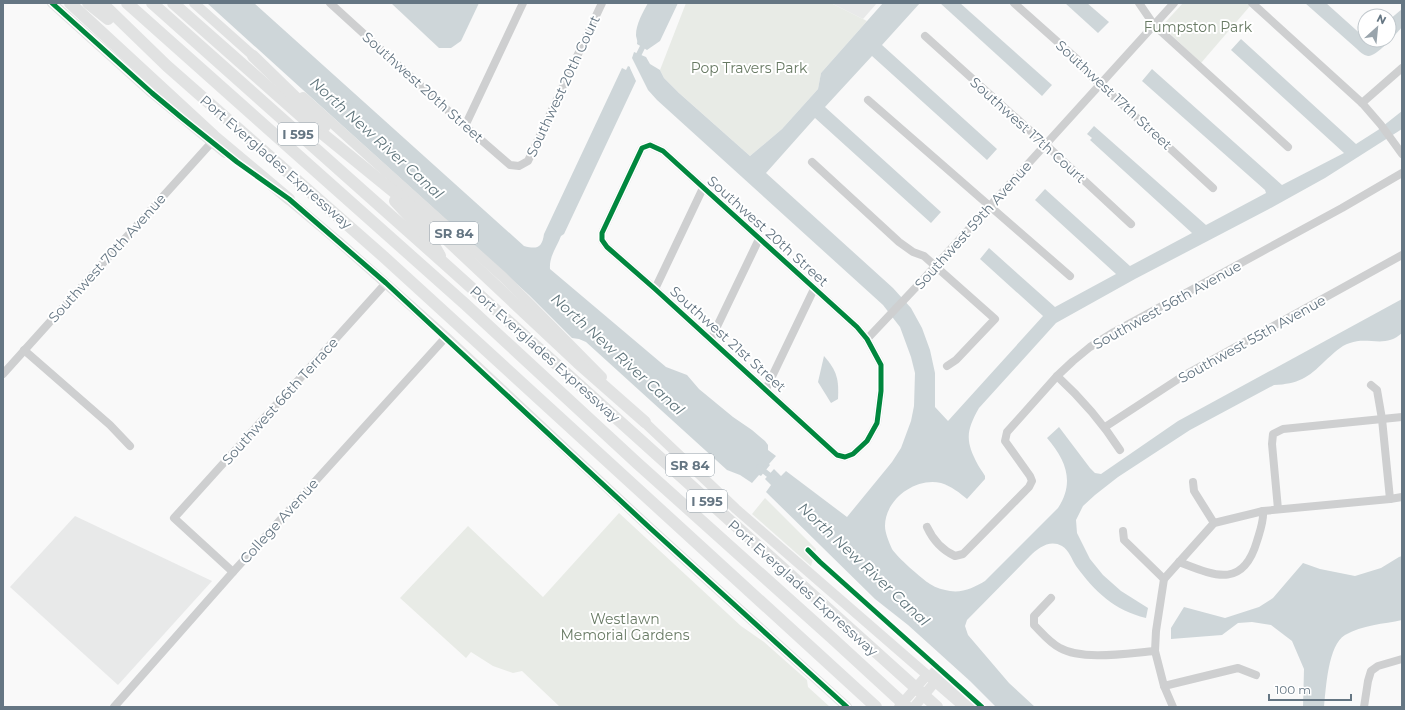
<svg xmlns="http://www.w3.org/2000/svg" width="1405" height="710" viewBox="0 0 1405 710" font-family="Montserrat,sans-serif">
	<rect width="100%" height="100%" fill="#f9f9f9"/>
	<g fill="#e8e9e9">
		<polygon points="831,3 877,3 863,19"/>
		<polygon points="75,516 212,581 118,685 10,587"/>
	</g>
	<g fill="#e8ebe6">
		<polygon points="686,3 831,3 867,21 821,73 818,89 782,129 750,156 678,92 664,78 660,70"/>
		<polygon points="1183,3 1247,3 1250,6 1201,63 1162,26"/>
		<polygon points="765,498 816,549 811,566 752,514"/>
		<polygon points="619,513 741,626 764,642 807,680 808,687 830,707 560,707 522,671 513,673 493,666 471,652 466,658 400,598 468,526 543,597"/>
	</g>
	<g fill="#ced6d9">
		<path d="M207 3H254L524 246C536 249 542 249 544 234L622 68 626 70 628 66 630 67V68L636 81 564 234 561 236C557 247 549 256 550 269L666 367 687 375 699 389 733 417 752 430 765 441 768 445V450L776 456 769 464 770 465 761 476 759 475 752 483 740 475 727 470 586 342 579 339 572 338 529 295Z"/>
		<polygon points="391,3 479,3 461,41 451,48 439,48"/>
		<path d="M648 3H678L660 41 647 50 637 44C638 40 636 38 636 35 636 24 643 12 648 3Z"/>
		<path d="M883 3H920L882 45 997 149 987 160 872 56 825 107 941 212 931 223 815 118 766 173 893 288 911 308 922 328 930 350 935 373V407L948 421 1043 316 980 259 989 248 1055 307 1116 274 1035 200 1045 189 1130 266 1192 233 1090 140 1092 138 1087 134 1094 126 1206 225 1266 193 1265 190 1142 81 1152 69 1282 185 1344 153 1231 50 1241 39 1356 144 1378 130 1402 111V129L1325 178 1269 209 1135 279 1056 323 979 408C966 431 965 441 978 465 980 469 983 472 985 476V479L967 499C960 493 951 486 941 483 916 477 885 499 885 526 885 533 889 542 892 549 897 557 922 579 930 584 936 588 944 590 950 591 963 593 975 587 985 581L1058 508C1075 482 1066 460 1047 438L1059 427 1090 468 1095 473 1101 474 1178 421 1402 299V333C1385 349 1368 336 1350 343 1340 346 1333 354 1325 361 1308 378 1298 384 1274 385L1190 430 1118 477 1095 495 1083 506 1076 520 1077 533 1090 559 1103 575 1121 591 1148 608 1146 618C1114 610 1095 592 1076 566 1072 560 1069 550 1062 546 1050 539 1038 548 1030 556L967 620 965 626 968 635 1009 683 1035 707H996L970 681 908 625 875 599 766 492 771 485 765 479 774 469 781 476 786 471 847 517 892 462 901 448 911 421 914 406 915 373 911 357 900 327 883 305 657 100 648 90 632 58 634 52 646 57 650 64 660 70 664 78 679 93 750 156 782 129 818 89 821 73Z"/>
		<polygon points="940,3 960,3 1052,85 1042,96"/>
		<polygon points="1065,3 1087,3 1109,22 1098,33"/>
		<path d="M1305 3H1326L1365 38V40H1389V20L1402 9V27C1396 34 1376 57 1368 56 1363 55 1360 52 1357 49Z"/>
		<path d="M824 356C837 371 839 379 838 399L831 403 818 382Z"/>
		<path d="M1402 556V620C1384 624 1362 625 1345 635 1328 645 1326 688 1324 707H1303L1304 669 1292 641 1271 625 1252 622 1238 623 1222 635 1171 639V628L1184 607 1225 618 1259 607 1273 598 1303 563 1320 569 1355 576 1381 568 1399 557Z"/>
	</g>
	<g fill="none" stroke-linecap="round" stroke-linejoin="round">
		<g stroke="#ced6d9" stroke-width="5.5">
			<polyline points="640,59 638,56 645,42"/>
			<polyline points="759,467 774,479"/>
		</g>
		<g stroke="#cecfd0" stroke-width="8">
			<polyline points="330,3 465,126 510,165 519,166 528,161 602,3"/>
			<polyline points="1014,3 1078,60 1088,73 1213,188"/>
			<polyline points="1139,3 1154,25 1288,147"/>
			<polyline points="1252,3 1362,103 1381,125 1402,154"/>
			<polyline points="925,36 1046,145 1131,224"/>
			<polyline points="868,100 1070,276"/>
			<polyline points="1362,103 1402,68"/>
			<polyline points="465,126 523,3"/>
			<polygon points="650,145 663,151 857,327 867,339 881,365 881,391 877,423 867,441 853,454 845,457 837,455 655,289 607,247 602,240 602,233 642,148"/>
			<polyline points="812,162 899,242 913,252 924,256 995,319 956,360 947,366"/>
			<polyline points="655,289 703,188"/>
			<polyline points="711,339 759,239"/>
			<polyline points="867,339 919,284 1174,3"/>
			<polyline points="24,350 110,425 130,446"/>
			<polyline points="3,374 212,142"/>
			<path d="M1057 376C1082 399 1102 422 1120 450"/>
			<polyline points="1371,385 1377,390 1382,419 1390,499"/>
			<polyline points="766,389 814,289"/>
			<polyline points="1105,427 1183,376 1402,255"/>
			<polyline points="1193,482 1194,491 1214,523"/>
			<polyline points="1278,509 1272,444 1273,434 1283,429 1402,417"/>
			<path d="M927 527C933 540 942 550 955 556L963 554 1029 487 1032 481 1030 476 1005 441 1007 432 1057 376 1073 361 1090 347 1114 332 1342 208 1402 173"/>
			<polyline points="1123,531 1124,540 1164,579"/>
			<path d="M1179 562C1215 576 1243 589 1257 541 1260 531 1264 521 1263 511"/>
			<polyline points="233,572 174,518 386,283"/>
			<path d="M1051 598 1034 616V625C1042 633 1050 643 1060 648 1083 661 1129 653 1155 651"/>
			<polyline points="1164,686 1238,668 1256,675"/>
			<polyline points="114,707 233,572 446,337"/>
			<polyline points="1173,707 1164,686 1155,651 1156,631 1164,579 1214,523 1263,511 1390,499 1402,497"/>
			<polyline points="1364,707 1368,681 1371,671 1378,666 1402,659"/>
		</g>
		<g stroke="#e1e2e2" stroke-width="10">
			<polyline points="52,3 152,93 225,153"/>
			<polyline points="194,3 258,60"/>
			<polyline points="303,97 503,277 531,305 602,377"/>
			<polyline points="283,195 338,241 446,337 650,528 847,707"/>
			<polyline points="640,418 736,509 964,707"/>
			<polyline points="934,672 974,707"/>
			<polyline points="899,707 927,675"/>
			<polyline points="914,707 935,682"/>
		</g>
		<g stroke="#e1e2e2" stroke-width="12">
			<polyline points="70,3 214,136 289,199"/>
			<polyline points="88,3 108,19"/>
			<polyline points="102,3 167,66 384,257 876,707"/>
			<polyline points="127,3 465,304 637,463 832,638 907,707"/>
			<polyline points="152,3 445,264 937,707"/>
			<polyline points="173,3 302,117 410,205 578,363 645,422"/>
			<polyline points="253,56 325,126"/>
			<polyline points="395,201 431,240 440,256"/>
		</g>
		<defs>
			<g id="cycleway">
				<polyline points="52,3 152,93 182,118 237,162 289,199 386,283 650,528 847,707"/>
				<polygon points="650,145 663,151 857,327 867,339 881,365 881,391 877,423 867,441 853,454 845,457 837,455 655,289 607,247 602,240 602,233 642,148"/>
				<polyline points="808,550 820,562 982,707"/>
			</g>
		</defs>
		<use href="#cycleway" stroke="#fff" stroke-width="8"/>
		<use href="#cycleway" stroke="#00873e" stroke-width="5"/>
	</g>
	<g text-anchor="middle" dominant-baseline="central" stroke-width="4" stroke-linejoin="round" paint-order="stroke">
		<g fill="#fff" stroke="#939fa8" stroke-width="1">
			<rect x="278" y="123" width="40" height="22" rx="3"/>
			<rect x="430" y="222" width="48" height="22" rx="3"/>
			<rect x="666" y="454" width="48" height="22" rx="3"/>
			<rect x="687" y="490" width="40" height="22" rx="3"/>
		</g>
		<g font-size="13" font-weight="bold" fill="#657683">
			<text x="298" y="134">I 595</text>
			<text x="454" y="233">SR 84</text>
			<text x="690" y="465">SR 84</text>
			<text x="707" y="501">I 595</text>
		</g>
		<g font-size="14" fill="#687a64" stroke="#fff">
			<text x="1198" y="27">Fumpston Park</text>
			<text x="749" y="68">Pop Travers Park</text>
			<text x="625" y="619">Westlawn<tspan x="625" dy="16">Memorial Gardens</tspan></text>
		</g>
		<g font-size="14" fill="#657683" stroke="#fff">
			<text transform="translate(563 86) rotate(-65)">Southwest 20th Court</text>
			<text transform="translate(423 87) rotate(42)">Southwest 20th Street</text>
			<text transform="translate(1114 95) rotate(43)">Southwest 17th Street</text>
			<text transform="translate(1028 130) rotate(42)">Southwest 17th Court</text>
			<text transform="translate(276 162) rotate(41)">Port Everglades Expressway</text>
			<text transform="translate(973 225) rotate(-48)">Southwest 59th Avenue</text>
			<text transform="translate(768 231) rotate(42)">Southwest 20th Street</text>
			<text transform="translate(107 258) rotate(-48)">Southwest 70th Avenue</text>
			<text transform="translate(1167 305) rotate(-29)">Southwest 56th Avenue</text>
			<text transform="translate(728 339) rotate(42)">Southwest 21st Street</text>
			<text transform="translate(1252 339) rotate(-29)">Southwest 55th Avenue</text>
			<text transform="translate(545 354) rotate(42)">Port Everglades Expressway</text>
			<text transform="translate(280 401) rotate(-48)">Southwest 66th Terrace</text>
			<text transform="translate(279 521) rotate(-48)">College Avenue</text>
			<text transform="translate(803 588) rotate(42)">Port Everglades Expressway</text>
		</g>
		<g font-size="15" font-style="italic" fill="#60757c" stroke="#fff">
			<text transform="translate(377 138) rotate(42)">North New River Canal</text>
			<text transform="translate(618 354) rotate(42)">North New River Canal</text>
			<text transform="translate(864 564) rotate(43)">North New River Canal</text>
		</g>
	</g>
	<rect width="1405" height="710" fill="none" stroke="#657683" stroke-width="8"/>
	<g transform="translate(1377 28) rotate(27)"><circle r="19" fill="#ffffff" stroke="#c1c8cd"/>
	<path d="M0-3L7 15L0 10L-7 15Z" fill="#99a4ac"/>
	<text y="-6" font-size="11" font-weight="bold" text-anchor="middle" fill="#657683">N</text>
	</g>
	<path d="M1269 694v6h82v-6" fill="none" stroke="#657683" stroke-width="2"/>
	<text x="1275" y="694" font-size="12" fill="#657683" stroke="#ffffff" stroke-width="3" paint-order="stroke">100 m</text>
</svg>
